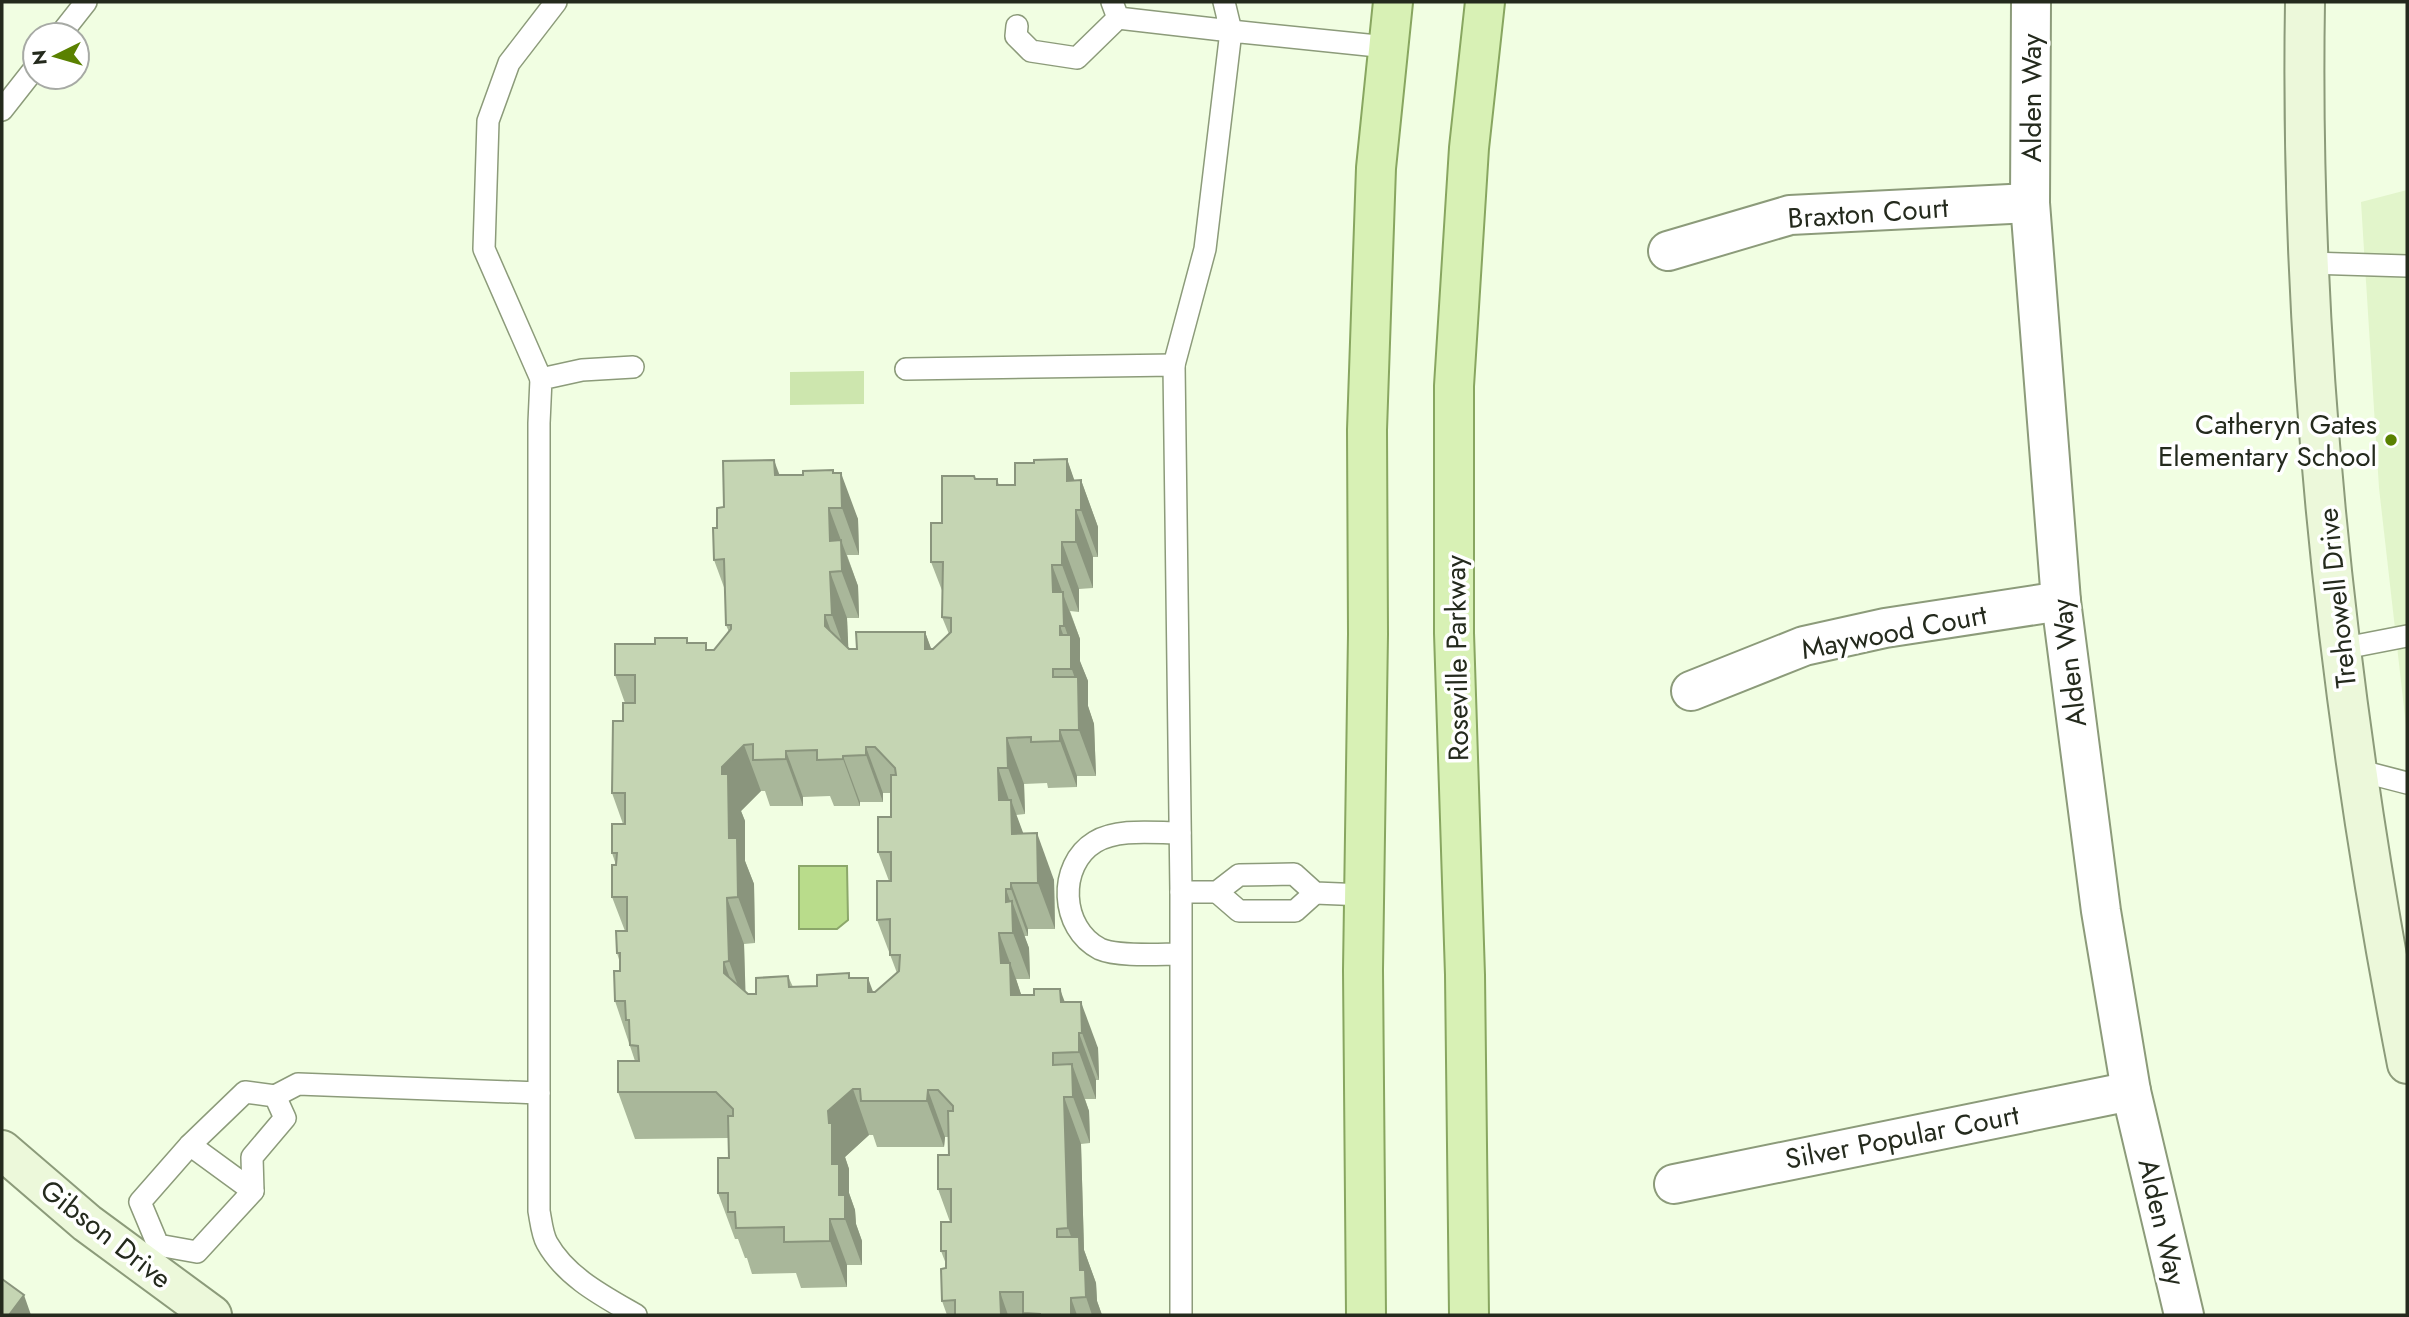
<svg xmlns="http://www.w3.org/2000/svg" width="2409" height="1317" viewBox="0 0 2409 1317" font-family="Jost,sans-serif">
	<rect width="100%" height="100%" fill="#f1fee2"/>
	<polygon fill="#e2f5cb" points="2407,190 2407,734 2379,488 2361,202"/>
	<polygon fill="#cde6ae" points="864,371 864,404 790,405 790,372"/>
	<polygon fill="#b9dc8b" stroke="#8ca76a" stroke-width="2" points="799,866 847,866 848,920 837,929 799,929"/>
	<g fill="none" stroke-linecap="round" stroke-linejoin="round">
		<defs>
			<g id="lane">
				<polyline points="1112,2 1118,18 1231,31 1224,2"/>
				<polyline points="1017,26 1016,36 1031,51 1077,58 1118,18"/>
				<polyline points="60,35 86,2"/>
				<polyline points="2,110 35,68"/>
				<polyline points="2309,263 2407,266"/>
				<polyline points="1174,365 1205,249 1231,31 1387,47"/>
				<path d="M633 367 582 370 541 379 539 423V1211C541 1221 542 1234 547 1243 566 1277 603 1296 636 1315"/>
				<polyline points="906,369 1174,365 1181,892 1217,892 1239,875 1294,874 1315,893 1365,895"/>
				<polyline points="541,379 484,249 488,121 509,63 556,2"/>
				<polyline points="2340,649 2407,636"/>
				<polyline points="2357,770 2407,783"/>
				<path d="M1180 833C1154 833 1118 828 1095 842 1057 865 1060 929 1100 949 1118 957 1160 954 1180 954"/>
				<polyline points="1217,892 1239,911 1295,911 1315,893"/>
				<polygon points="245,1092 275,1096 285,1118 252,1157 253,1191 197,1252 158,1245 140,1202 190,1145"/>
				<polyline points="275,1096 298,1084 539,1093"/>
				<polyline points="190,1145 253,1191"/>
				<polyline points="1181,1315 1181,892"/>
			</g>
			<g id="street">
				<polyline points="2031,2 2030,203 2061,601 2101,911 2131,1091 2184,1315"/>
				<polyline points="1668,251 1790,215 2030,203"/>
				<polyline points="1691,691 1804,646 1885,628 2061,601"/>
				<polyline points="1674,1184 2131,1091"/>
			</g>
			<g id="secondary">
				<path d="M2305 2C2299 358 2339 715 2407 1064"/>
				<polyline points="2,1150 87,1223 212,1315"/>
			</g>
			<g id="primary">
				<polyline points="1366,1315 1363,970 1368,634 1367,430 1376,168 1393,2"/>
				<polyline points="1469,1315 1465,975 1454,633 1454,386 1469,148 1485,2"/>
			</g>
		</defs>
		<use href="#lane" stroke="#8c9b7a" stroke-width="24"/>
		<use href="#street" stroke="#8c9b7a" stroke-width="42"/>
		<use href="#secondary" stroke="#8c9b7a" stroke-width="42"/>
		<use href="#primary" stroke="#88a660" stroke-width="42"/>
		<use href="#lane" stroke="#fff" stroke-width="21"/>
		<use href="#street" stroke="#fff" stroke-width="38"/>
		<use href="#secondary" stroke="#ecf8da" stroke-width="38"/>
		<use href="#primary" stroke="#d8f1b5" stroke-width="38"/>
	</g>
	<path fill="#a9b79a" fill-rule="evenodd" d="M1067 459 1074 481 1081 480 1098 527V557H1093V588L1079 589V612L1070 611 1080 639V662L1088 681V706L1094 724 1096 776H1077V787L1048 788 1047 783 1024 784 1025 814 1016 815 1023 834 1054 880 1055 929H1028V936H1024L1029 948 1030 979H1016L1021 995 1065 1002 1098 1048 1099 1080H1096V1099H1085L1089 1111 1090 1143 1081 1144 1084 1250 1096 1283 1097 1301 1102 1315H947L942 1301 946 1268V1264L941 1251 950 1222 938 1189 949 1155 948 1137H945L944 1147H877L873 1135H869L845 1157 849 1169V1193L855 1210 856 1224 862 1241V1265H847V1287L801 1288 796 1273 752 1274 747 1258H745L738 1239H735L718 1193 729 1158V1138L635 1139 618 1092 635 1061 615 1001 620 971V963L617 953 625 931 612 897 616 865 612 853 623 824 612 793 625 703 615 675 655 644 689 643 708 650H714L729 632 726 625 725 590 714 560 717 528 724 507 780 475H803L833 470 858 519 859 555H847L858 586 859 618H847L848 648 857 649 925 632 931 649H933L949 634 942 617 943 593 931 562 942 523 976 479H997L999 485H1015L1034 463ZM761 791H765L770 806H803V797L830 796 834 806H860V802H883V793H891V817L878 852 889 881 877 920 897 973 875 992H873L850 978 849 973 817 986 793 987 788 976 756 994H748L745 992 744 944 755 943 754 884 745 861V821L741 811Z"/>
	<g fill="#8a957d">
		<polygon points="1067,459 1081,499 1081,480 1098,527 1098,557 1081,510 1067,481"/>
		<polygon points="774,460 791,506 775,475"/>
		<polygon points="833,470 842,493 841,473 858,519 859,555 842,508 833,473"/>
		<polygon points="829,508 858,586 859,618 830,541"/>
		<polygon points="1076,510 1093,557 1093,588 1076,542"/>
		<polygon points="1062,542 1079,589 1079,612 1062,565"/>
		<polygon points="1052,565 1080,639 1080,661 1088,681 1088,706 1094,724 1096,776 1079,730 1078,687 1060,635 1060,626 1071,656 1071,645 1053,592"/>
		<polygon points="830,572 847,618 849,662 832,615"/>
		<polygon points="825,615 842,662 825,626"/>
		<polygon points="925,632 942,678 925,649"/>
		<polygon points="1060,730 1077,776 1077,787 1060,741"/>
		<polygon points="1007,738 1024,784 1025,814 1008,768"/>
		<polygon points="744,745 761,791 741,811 745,821 745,861 754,884 755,943 738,897 729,838 722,774 722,767"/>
		<polygon points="866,747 883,793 883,802 866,755"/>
		<polygon points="786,751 803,797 803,806 786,759"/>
		<polygon points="843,756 860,802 860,806 843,759"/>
		<polygon points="998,768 1011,806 1011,800 1028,846 1016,846 999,800"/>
		<polygon points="1037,833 1054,880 1055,929 1038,883"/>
		<polygon points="1011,883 1028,929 1028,936 1011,889"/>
		<polygon points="1006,889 1012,907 1012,901 1029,948 1030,979 1013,933 1006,902"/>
		<polygon points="727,898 744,944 746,1008 729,961"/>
		<polygon points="999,933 1016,979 1026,1009 1011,995 1001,963"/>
		<polygon points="724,962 741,1008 724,973"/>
		<polygon points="868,978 885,1024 868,992"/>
		<polygon points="1060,989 1077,1035 1061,1002"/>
		<polygon points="1081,1002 1098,1048 1099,1080 1082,1033"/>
		<polygon points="1079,1033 1096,1080 1096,1099 1079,1052"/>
		<polygon points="1072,1064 1089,1111 1090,1143 1073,1097"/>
		<polygon points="853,1089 869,1135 845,1157 849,1169 849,1193 855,1210 856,1224 862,1241 862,1265 845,1219 839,1195 832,1164 829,1123 828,1111"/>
		<polygon points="928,1090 945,1137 944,1147 927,1101"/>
		<polygon points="1064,1097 1081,1144 1084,1250 1096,1283 1097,1301 1102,1315 1092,1315 1086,1297 1080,1270 1080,1262 1068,1228"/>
		<polygon points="830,1219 847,1265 847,1287 830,1241"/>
		<polygon points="1000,1292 1008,1315 1001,1315"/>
		<polygon points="24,1295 31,1315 9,1315"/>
		<polygon points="1071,1298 1077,1315 1071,1315"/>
	</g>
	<g fill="#c5d5b3" stroke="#8a957d" stroke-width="2" fill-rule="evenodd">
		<path d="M1067 459V481L1081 480V510H1076V542H1062V565H1052L1053 592H1063L1064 626H1060V635H1071V669H1053V677H1078L1079 730H1060V741L1031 742V737L1007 738 1008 768H998L999 800H1011L1012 834 1037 833 1038 883H1011V889H1006V902L1012 901 1013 933H999L1001 963H1010L1011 995H1034V989H1060L1061 1002H1081L1082 1033H1079V1052L1053 1053V1065L1072 1064 1073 1097H1064L1068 1228 1057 1229V1237H1079L1080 1270H1085L1086 1297 1071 1298V1315H1040V1314L1023 1313V1292H1000L1001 1315H955V1300L942 1301 941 1269 946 1268V1251H941V1222H951V1189H938V1155H949L948 1111H953V1106L938 1090H928L927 1101H861L860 1089H853L828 1111 829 1123H832V1164H839V1195H845V1219H830V1241L784 1242V1227L736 1228 735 1212H728V1193H718V1158H729L728 1116H733V1109L716 1092H618V1061H639L638 1046 630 1045 629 1020H626L625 1001H615L614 971H620V953H617L616 931H627V897H612V865H616L617 853H612V824H625V793H612L613 721H623V703H635V675H615V644H655V638H687V643H706V650H714L731 629V625H726L724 559 714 560 713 528H717V508L724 507 723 461 774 460 775 475H803V471L833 470V473H841L842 508H829L830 541 841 540 842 571 830 572 832 615H825V626L849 649H857L856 632H925V649H933L951 632V618L942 617 943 562H931V523H942V476H974L975 479H997V485H1015V463H1034V460ZM753 744V760L786 759V751L817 750V760L843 759V756L866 755V747H875L895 768 896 775H891V817H878V852H891V881H877V920L890 919V955H900L899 971 875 992H868V978H849V973L817 975V986L789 987 788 976 756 978V994H748L724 973V962L729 961 727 898 738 897 737 838H729L728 774H722V767L744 745Z"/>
		<polygon points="2,1279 24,1295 9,1315 2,1315"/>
	</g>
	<circle fill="#5a8100" stroke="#fff" stroke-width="2.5" cx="2391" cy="440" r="7"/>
	<g text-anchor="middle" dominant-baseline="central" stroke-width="7" stroke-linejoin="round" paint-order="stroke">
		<g font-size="28" fill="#242a1d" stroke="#fff">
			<text transform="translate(2031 98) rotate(-90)">Alden Way</text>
			<text transform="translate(1868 213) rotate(-4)">Braxton Court</text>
			<text transform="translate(2337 598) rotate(-96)">Trehowell Drive</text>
			<text transform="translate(1894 632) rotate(-11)">Maywood Court</text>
			<text transform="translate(1457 658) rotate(-91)">Roseville Parkway</text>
			<text transform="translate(2069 663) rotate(-97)">Alden Way</text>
			<text transform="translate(1902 1137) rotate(-11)">Silver Popular Court</text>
			<text transform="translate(2162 1222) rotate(77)">Alden Way</text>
			<text transform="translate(106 1234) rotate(38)">Gibson Drive</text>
		</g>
		<g font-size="28" fill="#242a1d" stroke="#fff" text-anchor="end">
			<text x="2377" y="424">Catheryn Gates<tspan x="2377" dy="32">Elementary School</tspan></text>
		</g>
	</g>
	<rect width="2409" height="1317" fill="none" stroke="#242a1d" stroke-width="7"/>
	<g transform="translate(56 56) rotate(265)"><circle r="33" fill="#ffffff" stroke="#a7aaa5" stroke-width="2"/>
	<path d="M0-5L12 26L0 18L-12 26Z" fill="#5a8100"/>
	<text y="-10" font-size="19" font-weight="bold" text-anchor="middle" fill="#242a1d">N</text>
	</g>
</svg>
